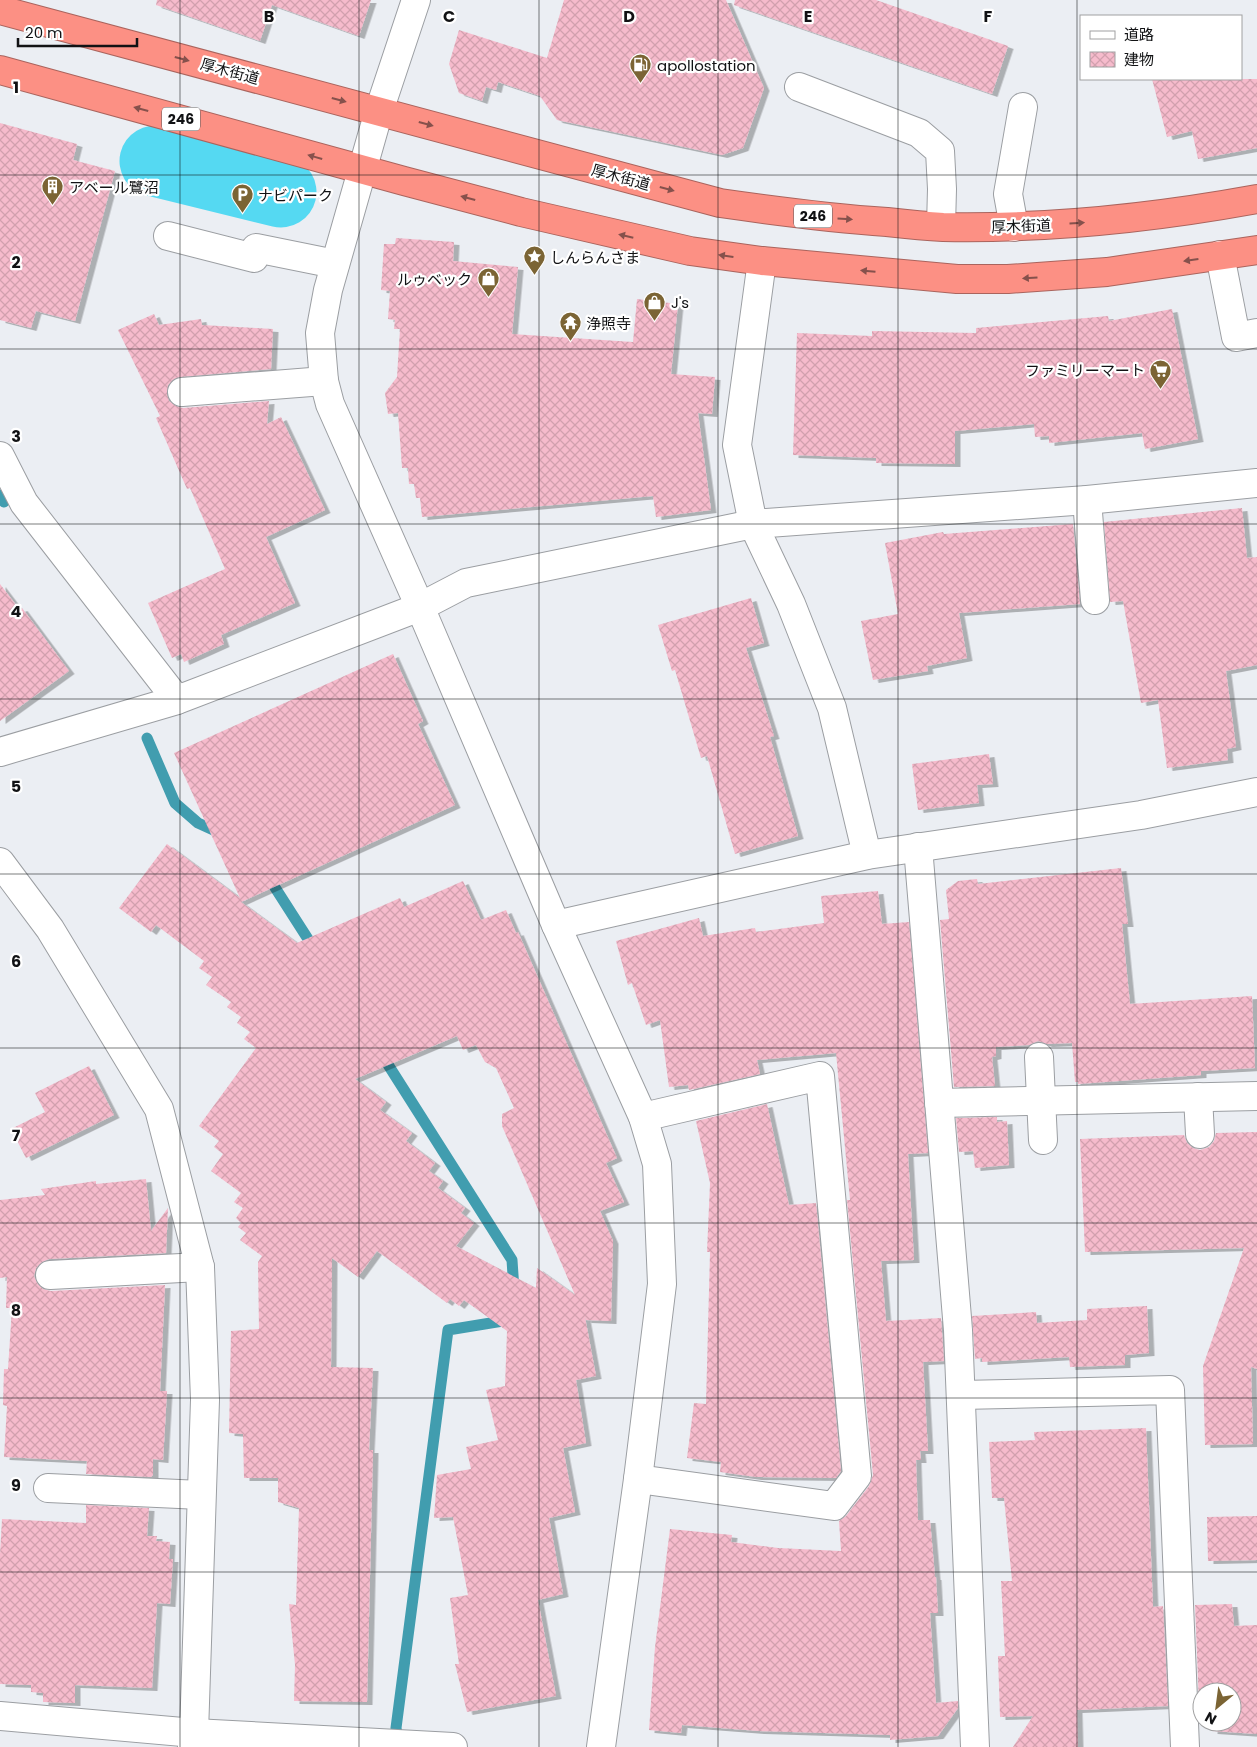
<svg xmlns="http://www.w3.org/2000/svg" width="1257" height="1747" viewBox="0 0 1257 1747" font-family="Poppins,'Noto Sans JP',sans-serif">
	<defs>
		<pattern id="building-cross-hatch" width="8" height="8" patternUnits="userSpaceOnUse" patternTransform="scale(1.25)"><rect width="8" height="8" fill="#f6bbcc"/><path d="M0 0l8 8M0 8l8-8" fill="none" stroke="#d2a0ae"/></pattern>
		<filter id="shadow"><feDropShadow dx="5.5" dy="3" stdDeviation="0" flood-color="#0004"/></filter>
	</defs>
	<rect width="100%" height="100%" fill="#ebeef3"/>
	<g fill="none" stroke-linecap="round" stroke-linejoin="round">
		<g stroke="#419daf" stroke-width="11">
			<polyline points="0,495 4,502"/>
			<polyline points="147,738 175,803 198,823 220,833"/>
			<polyline points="267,875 315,950"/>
			<polyline points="380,1052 512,1260 514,1290"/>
			<polyline points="399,1745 396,1728 448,1330 509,1320"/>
		</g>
		<polyline stroke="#55d9f2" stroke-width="71" points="155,161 281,192"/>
	</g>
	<g fill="url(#building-cross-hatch)" fill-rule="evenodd" filter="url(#shadow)">
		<polygon points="157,0 371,0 359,36 272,5 260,41 156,5"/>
		<polygon points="564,0 726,0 764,88 743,148 722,155 557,120 540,96 498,82 496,90 486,87 482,101 459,93 449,64 459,30 547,58"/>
		<polygon points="735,0 876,0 1008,46 992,94 734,5"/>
		<polygon points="1152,79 1257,79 1257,148 1198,159 1192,131 1167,137"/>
		<polygon points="0,123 77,144 73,160 115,171 75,321 36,311 31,328 0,320"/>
		<polygon points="396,238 454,242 453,261 518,267 512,334 633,342 637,299 678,304 671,374 715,377 712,414 698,413 711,510 656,517 653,496 422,517 420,498 416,498 414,484 409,484 408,468 402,468 398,413 388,414 385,393 397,377 400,329 394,329 395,320 388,319 390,291 381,290 384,244 395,244"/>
		<polygon points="1172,309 1198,439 1145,449 1142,433 1049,443 1049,436 1035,437 1034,424 955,431 955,464 876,463 876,458 793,455 797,333 872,336 872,331 976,333 976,328 1108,316 1109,321"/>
		<polygon points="154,314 159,325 201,319 202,325 273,329 271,369 180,377 174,379 168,385 167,394 169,401 176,406 183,408 269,401 267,424 281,417 325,510 266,537 295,603 221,635 224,644 184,662 181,654 172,658 148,603 225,569 190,488 187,489 156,418 160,416 118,330"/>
		<polygon points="1242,508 1247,558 1257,557 1257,665 1226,671 1236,747 1227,749 1228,760 1167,768 1158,700 1141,703 1123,601 1110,602 1104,522"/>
		<polygon points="1073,524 1080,604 959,613 967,658 927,666 928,671 873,680 861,621 898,614 885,543 943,532 944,534"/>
		<polygon points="0,584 19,609 22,608 69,671 0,721"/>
		<polygon points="751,598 764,643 746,648 774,736 770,737 798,836 735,854 707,756 701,758 675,670 672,671 658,625"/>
		<path d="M393 654 423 721 418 724 455 805 241 902 297 943 400 898 404 907 463 881 481 920 506 910 516 933 518 932 617 1158 606 1163 624 1202 600 1211 613 1241 611 1321 586 1320 585 1317 596 1376 576 1380 586 1443 563 1448 575 1512 549 1518 563 1594 538 1600 556 1696 467 1712 455 1664H459L450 1598 468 1595 453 1517 434 1518 437 1475 471 1469 466 1447 498 1440 486 1390 505 1386 507 1331 464 1300 459 1306 450 1299 447 1303 377 1251 358 1277 332 1258 331 1367 373 1368 369 1450H373L367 1702 294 1701 295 1665 289 1604 296 1605 299 1508 278 1502V1478H244L243 1434 229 1433 231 1331 259 1329 258 1262 262 1256 240 1240 246 1233 238 1227 241 1223 236 1218 243 1208 234 1202 241 1193 211 1171 223 1154 214 1147 219 1141 199 1126 256 1048 244 1039 250 1032 237 1023 241 1017 227 1007 231 1002 206 985 212 977 199 968 204 961 156 925 151 932 119 908 167 844 240 898 174 753ZM457 1036 463 1050 476 1045 485 1062 496 1068 514 1108 502 1114V1126L575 1295 537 1268 536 1288 456 1246 474 1223 461 1213 465 1208 438 1188 443 1181 429 1171 435 1163 406 1141 412 1133 380 1110 386 1102 355 1079Z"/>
		<polygon points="989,754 993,784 977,785 979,803 918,810 912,764"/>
		<polygon points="1121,868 1128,924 1122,924 1130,1004 1252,996 1255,1068 1201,1071 1201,1075 1078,1084 1078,1082 1075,1082 1072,1043 1047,1044 1038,1041 1029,1045 996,1047 996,1056 992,1057 995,1086 954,1087 940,920 949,919 946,890 958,881 977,879 978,884"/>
		<polygon points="878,891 882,924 909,922 928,1153 908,1154 914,1260 881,1261 886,1321 941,1318 944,1361 923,1362 928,1451 920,1451 921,1460 916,1460 918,1520 930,1520 935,1577 936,1577 938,1613 930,1613 936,1703 958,1701 958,1708 938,1736 890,1740 890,1735 759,1731 682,1725 681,1733 649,1730 655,1647 670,1529 732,1535 731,1542 778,1548 841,1551 839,1521 846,1516 869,1486 873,1475 847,1200 850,1200 836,1053 757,1060 760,1074 689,1090 688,1085 669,1087 660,1020 646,1025 632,983 628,985 616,941 699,918 703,936 755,928 756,932 824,923 821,896"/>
		<polygon points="89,1066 114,1115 26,1158 11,1129 45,1112 35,1093"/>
		<polygon points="767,1104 789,1205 816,1203 841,1471 836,1478 756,1477 720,1472 721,1462 687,1458 694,1403 706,1404 710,1252 707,1252 710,1183 696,1121"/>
		<polygon points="997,1117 997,1122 1007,1121 1009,1165 975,1168 973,1151 959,1152 956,1118"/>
		<polygon points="1257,1132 1257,1369 1251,1367 1253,1444 1205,1445 1203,1366 1244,1248 1085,1252 1080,1139 1184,1135 1187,1143 1193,1148 1200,1150 1209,1147 1214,1141 1216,1133"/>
		<polygon points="146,1179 151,1231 168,1208 166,1253 49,1259 42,1262 36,1268 34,1276 37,1283 43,1289 51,1291 165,1285 160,1391 167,1391 163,1460 153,1459 153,1475 151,1477 86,1474 87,1461 4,1457 7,1406 3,1405 4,1369 8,1369 12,1308 6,1308 7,1277 0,1278 0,1200 45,1195 41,1189 96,1181 96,1184"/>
		<polygon points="1147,1306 1149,1353 1125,1355 1125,1365 1070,1367 1069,1357 982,1362 982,1358 975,1359 972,1316 1036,1312 1037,1323 1087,1320 1087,1309"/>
		<polygon points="1146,1428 1153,1607 1163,1606 1168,1706 1077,1710 1078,1747 1013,1747 1033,1716 1000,1717 998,1656 1005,1656 1001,1581 1012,1581 1004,1498 992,1498 989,1442 1035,1440 1034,1432"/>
		<polygon points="86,1505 149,1508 147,1536 157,1536 156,1541 170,1542 169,1559 173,1559 170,1604 157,1603 152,1688 75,1685 75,1703 43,1702 43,1693 31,1692 31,1685 0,1684 0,1554 2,1519 86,1523"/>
		<polygon points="1257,1516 1257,1560 1208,1561 1207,1517"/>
		<polygon points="1232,1604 1234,1626 1257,1625 1257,1734 1212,1731 1213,1722 1232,1722 1232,1692 1202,1692 1202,1705 1199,1705 1195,1605"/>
	</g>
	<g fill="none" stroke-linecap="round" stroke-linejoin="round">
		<defs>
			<g id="minor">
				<polyline points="416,0 379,111 328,290 320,333 324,381 330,404 420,607 556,925 643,1117 657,1164 662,1284 638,1479 601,1747"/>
				<polyline points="799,87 919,133 940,151 942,189 941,226"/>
				<polyline points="1014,227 1008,194 1023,107"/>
				<polyline points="168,236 254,258 256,248 335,264"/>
				<polyline points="1220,255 1236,337 1257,333"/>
				<polyline points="762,261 737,445 753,524 1087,500 1257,483"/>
				<polyline points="182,392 324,381"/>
				<polyline points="0,456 24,503 177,700"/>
				<polyline points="1087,500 1095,600"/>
				<polyline points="0,752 177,700 420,607 466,583 753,524 791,604 832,708 867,855"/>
				<polyline points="918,847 958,1330 975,1747"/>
				<polyline points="0,862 50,929 159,1109 200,1267 205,1400 194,1733 192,1747"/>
				<polyline points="556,925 867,855 1141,815 1257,792"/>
				<polyline points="1039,1057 1043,1140"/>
				<polyline points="1198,1097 1200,1134"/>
				<polyline points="939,1103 1257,1096"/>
				<polyline points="50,1275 200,1267"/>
				<polyline points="961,1395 1170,1390 1185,1747"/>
				<polyline points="638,1479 834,1506 857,1476 820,1076 643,1117"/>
				<polyline points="48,1488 201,1495"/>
				<polyline points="0,1716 194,1733 453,1747"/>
			</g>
			<g id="highway">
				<path d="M0 10 720 203C776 211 831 218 887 222 905 224 924 226 943 227 1049 229 1153 218 1257 199"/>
				<polyline points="0,70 404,181 521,212 690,251 762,261 957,279 1008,279 1107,272 1257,250"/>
			</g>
		</defs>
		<use href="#minor" stroke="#9b9ea2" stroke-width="30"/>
		<use href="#highway" stroke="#aa645d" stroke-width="30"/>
		<use href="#minor" stroke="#fff" stroke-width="28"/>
		<use href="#highway" stroke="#fc9084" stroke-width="28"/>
	</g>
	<defs><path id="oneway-solid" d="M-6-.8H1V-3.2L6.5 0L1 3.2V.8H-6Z" transform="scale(1.25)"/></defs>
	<g fill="#86514c">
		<use href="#oneway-solid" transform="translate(182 59) rotate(15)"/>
		<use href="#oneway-solid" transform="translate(339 100) rotate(15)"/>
		<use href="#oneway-solid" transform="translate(141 109) rotate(-165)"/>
		<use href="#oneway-solid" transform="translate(426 124) rotate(15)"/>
		<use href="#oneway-solid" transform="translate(315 157) rotate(-164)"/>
		<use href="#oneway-solid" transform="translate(667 189) rotate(15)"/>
		<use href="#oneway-solid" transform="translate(468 198) rotate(-165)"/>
		<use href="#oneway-solid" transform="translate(845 219) rotate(4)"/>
		<use href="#oneway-solid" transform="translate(1077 223) rotate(-3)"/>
		<use href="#oneway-solid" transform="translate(626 236) rotate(-167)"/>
		<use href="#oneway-solid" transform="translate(726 256) rotate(-172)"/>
		<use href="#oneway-solid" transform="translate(1191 260) rotate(172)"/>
		<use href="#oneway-solid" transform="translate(868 271) rotate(-175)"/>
		<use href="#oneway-solid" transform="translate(1030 278) rotate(176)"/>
	</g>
	<path fill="none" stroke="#111214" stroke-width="1" stroke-opacity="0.55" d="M180 0V1747M359 0V1747M539 0V1747M718 0V1747M898 0V1747M1077 0V1747M0 175H1257M0 349H1257M0 524H1257M0 699H1257M0 874H1257M0 1048H1257M0 1223H1257M0 1398H1257M0 1572H1257"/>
	<defs>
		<symbol id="fuel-pin" viewBox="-11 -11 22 30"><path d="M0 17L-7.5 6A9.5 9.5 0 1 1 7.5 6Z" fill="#7b6434" stroke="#fff"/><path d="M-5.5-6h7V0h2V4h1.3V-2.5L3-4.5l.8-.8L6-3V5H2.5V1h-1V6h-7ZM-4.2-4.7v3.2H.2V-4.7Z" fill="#fff"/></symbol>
		<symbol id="building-pin" viewBox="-11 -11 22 30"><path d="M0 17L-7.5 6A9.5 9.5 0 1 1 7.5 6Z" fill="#7b6434" stroke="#fff"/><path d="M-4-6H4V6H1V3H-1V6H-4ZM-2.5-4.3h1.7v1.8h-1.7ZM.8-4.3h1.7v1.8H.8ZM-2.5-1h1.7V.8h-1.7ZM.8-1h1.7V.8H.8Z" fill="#fff"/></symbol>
		<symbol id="parking-pin" viewBox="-11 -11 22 30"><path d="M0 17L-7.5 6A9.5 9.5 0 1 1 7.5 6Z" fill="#7b6434" stroke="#fff"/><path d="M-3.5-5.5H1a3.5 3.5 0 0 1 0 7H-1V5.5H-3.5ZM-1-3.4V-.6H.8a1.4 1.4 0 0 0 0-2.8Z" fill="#fff"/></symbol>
		<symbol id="sight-pin" viewBox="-11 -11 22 30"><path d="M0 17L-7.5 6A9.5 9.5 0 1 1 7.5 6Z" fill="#7b6434" stroke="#fff"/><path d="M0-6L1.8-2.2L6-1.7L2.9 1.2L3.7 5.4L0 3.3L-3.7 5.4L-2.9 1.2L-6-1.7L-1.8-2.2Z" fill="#fff"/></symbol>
		<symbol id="shop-pin" viewBox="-11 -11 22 30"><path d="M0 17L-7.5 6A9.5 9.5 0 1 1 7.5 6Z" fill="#7b6434" stroke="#fff"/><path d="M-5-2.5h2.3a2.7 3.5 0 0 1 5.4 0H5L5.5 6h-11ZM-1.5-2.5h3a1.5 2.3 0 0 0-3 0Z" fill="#fff"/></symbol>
		<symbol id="temple-pin" viewBox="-11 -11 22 30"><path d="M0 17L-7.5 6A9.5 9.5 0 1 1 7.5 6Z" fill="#7b6434" stroke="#fff"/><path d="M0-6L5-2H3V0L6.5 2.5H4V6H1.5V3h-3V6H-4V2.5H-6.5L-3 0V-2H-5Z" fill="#fff"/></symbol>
		<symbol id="supermarket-pin" viewBox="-11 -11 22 30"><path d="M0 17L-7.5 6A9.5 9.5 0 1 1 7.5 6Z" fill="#7b6434" stroke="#fff"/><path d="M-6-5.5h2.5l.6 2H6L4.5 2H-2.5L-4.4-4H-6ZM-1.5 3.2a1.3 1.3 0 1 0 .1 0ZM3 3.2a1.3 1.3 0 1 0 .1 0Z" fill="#fff"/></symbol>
	</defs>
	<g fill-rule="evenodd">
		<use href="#fuel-pin" x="628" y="52" width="25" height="34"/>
		<use href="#building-pin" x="40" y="174" width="25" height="34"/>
		<use href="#parking-pin" x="230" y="182" width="25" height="34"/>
		<use href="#sight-pin" x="522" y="244" width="25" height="34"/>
		<use href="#shop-pin" x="476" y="266" width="25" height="34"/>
		<use href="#shop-pin" x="642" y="290" width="25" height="34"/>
		<use href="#temple-pin" x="558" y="310" width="25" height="34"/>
		<use href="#supermarket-pin" x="1148" y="358" width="25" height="34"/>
	</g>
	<g text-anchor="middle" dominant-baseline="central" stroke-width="4.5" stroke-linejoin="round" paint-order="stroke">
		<g fill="#fff" stroke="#58595a" stroke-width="1">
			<rect x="162" y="107.5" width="38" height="23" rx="4"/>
			<rect x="794" y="204.5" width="38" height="23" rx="4"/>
		</g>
		<g font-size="14" font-weight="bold" fill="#111214">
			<text x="181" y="119">246</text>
			<text x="813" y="216">246</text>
		</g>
		<g font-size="15" fill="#111214" stroke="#fff" text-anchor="start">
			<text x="657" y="65">apollostation</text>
			<text x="69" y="187">アベール鷺沼</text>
			<text x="258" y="195">ナビパーク</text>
			<text x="550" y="257">しんらんさま</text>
			<text x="472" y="279" text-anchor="end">ルゥベック</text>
			<text x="671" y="302">J's</text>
			<text x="586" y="323">浄照寺</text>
			<text x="1145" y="370" text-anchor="end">ファミリーマート</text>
		</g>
		<g font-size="15" fill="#111214" stroke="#fff">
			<text transform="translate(230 71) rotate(15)">厚木街道</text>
			<text transform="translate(621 177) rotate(15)">厚木街道</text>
			<text transform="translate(1021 226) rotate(-2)">厚木街道</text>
		</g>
	</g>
	<g font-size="16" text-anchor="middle" font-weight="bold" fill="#111214" stroke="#fff" stroke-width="4.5" stroke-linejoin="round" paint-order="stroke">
		<text x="269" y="22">B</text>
		<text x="449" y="22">C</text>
		<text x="629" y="22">D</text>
		<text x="808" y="22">E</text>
		<text x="988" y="22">F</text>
		<text x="16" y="93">1</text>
		<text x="16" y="268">2</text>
		<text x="16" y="442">3</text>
		<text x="16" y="617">4</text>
		<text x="16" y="792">5</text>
		<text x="16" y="967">6</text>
		<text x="16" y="1141">7</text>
		<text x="16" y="1316">8</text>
		<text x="16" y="1491">9</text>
	</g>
	<rect x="1080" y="15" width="162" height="65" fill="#ffffff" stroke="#a0a0a1"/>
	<rect x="1090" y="31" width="25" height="8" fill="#ffffff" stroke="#a0a0a1"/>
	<text x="1124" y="40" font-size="15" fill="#111214">道路</text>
	<rect x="1090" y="52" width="25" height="15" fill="url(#building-cross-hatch)" stroke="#a0a0a1"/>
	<text x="1124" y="65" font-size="15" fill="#111214">建物</text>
	<g transform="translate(1217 1707) rotate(209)"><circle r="24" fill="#ffffff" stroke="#a0a0a1"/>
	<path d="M0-4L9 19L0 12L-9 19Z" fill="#7b6434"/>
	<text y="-8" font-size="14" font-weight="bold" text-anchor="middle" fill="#111214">N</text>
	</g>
	<path d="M18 38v8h119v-8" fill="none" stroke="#111214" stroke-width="2.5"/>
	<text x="25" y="38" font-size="15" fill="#111214" stroke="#ffffff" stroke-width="4" paint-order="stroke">20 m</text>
</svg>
